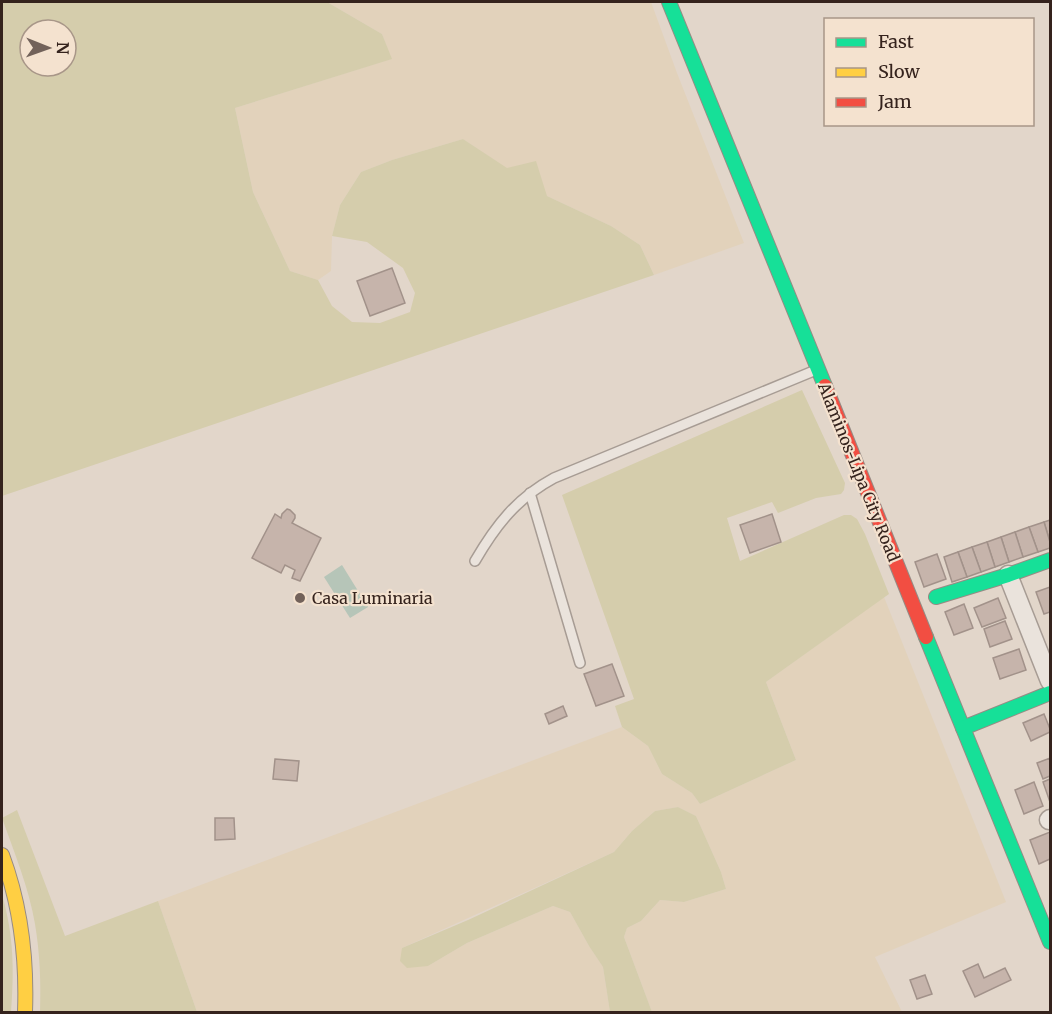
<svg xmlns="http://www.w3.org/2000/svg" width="1052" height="1014" viewBox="0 0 1052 1014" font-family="Merriweather,serif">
	<rect width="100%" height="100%" fill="#e2d6ca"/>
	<g fill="#e2d2bb">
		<polygon points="327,2 575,2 576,3 581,2 651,2 677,73 744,243 654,275 640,245 611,226 547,196 463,139 392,160 361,172 340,205 332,236 331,271 318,280 290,271 253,192 235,108 391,59 382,34"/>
		<polygon points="884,597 1006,902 875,957 902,1012 652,1012 624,937 627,928 641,921 660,900 684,902 726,889 721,872 696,816 678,807 655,811 632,831 614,852 402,948 428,966 467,943 553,906 570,912 589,946 603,967 610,1012 197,1012 158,901 622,727 648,746 662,774 692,793 700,804 796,760 766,682"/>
	</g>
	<g fill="#d5cdac" fill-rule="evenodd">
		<path d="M2 2H327L382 34 392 59 235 108 253 192 290 271 318 280 332 306 352 322 380 323 410 312 415 293 403 268 367 242 332 236 340 205 361 172 392 160 463 139 507 168 536 161 547 196 611 226 640 245 654 275 2 496ZM30 30H66V66H30Z"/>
		<polygon points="802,390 845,483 844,490 841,494 816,498 778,513 772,502 727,518 740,561 844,515 851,515 857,519 865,534 889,594 766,682 796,760 700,804 692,793 662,774 648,746 622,727 615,706 634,699 562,495"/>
		<polygon points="678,807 696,816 721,872 726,889 684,902 660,900 641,921 627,928 624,937 652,1012 610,1012 603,967 589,946 570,912 553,906 467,943 428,966 407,968 400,961 402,948 468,920 614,852 632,831 655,811"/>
		<path d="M17 810 65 936 158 901 197 1012H40C41 983 40 954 35 924 29 888 14 852 2 818Z"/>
		<path d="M2 895C14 936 14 970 11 1012H2Z"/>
	</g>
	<polygon fill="#b6c5b8" points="342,565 368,607 350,618 324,577"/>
	<g fill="#c6b4ab" stroke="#a2928a" stroke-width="1.5">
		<polygon points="392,268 405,303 370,316 357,281"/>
		<polygon points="287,509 290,510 295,515 295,518 292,523 321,538 300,581 292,578 295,570 285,565 281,573 252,558 275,514 281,518 282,514"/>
		<polygon points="772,514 781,542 750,553 740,525"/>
		<polygon points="1050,520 1050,542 1044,522"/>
		<polygon points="1044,522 1050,542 1050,548 1038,552 1029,527"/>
		<polygon points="1029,527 1038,552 1023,557 1015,532"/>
		<polygon points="1015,532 1023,557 1009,562 1001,537"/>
		<polygon points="1001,537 1009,562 995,567 987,542"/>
		<polygon points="987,542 995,567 981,572 972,547"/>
		<polygon points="972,547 981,572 967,577 958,552"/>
		<polygon points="958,552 967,577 952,582 944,557"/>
		<polygon points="937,554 946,579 924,587 915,562"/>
		<polygon points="1050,587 1050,612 1044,614 1036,592"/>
		<polygon points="998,598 1006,618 982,627 974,608"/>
		<polygon points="964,604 973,628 954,635 945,612"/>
		<polygon points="1005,621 1012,639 990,647 984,629"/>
		<polygon points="1019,649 1026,670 1000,679 993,658"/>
		<polygon points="612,664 624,696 596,706 584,674"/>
		<polygon points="563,706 567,716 549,724 545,714"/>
		<polygon points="1044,714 1050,729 1050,732 1031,741 1023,723"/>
		<polygon points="1050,758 1050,776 1043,779 1037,763"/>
		<polygon points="275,759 299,761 297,781 273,779"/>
		<polygon points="1050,779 1050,802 1043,782"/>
		<polygon points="1034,782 1043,806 1024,814 1015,790"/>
		<polygon points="215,818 234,818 235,839 215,840"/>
		<polygon points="1050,832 1050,859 1039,864 1030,840"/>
		<polygon points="978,964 984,978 1005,968 1011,980 975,997 963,971"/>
		<polygon points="925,975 932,994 917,999 910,980"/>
	</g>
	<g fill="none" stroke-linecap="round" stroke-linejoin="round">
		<defs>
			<g id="lane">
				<polyline points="530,493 580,663"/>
				<path d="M475 561C496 525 517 498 554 478L816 370"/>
			</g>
			<g id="street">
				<polyline points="1008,575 1050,681"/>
				<polyline points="1049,820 1050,819"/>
			</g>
			<g id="fast">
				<polyline points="669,2 825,386"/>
				<polyline points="936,597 1008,575 1050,560"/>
				<polyline points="926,637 1050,942"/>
				<polyline points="963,728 1050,693"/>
			</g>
			<path id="slow" d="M2 855C21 906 27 958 25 1012"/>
			<polyline id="jam" points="825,386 926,637"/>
		</defs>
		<use href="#lane" stroke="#a79c94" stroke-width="12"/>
		<use href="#street" stroke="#a79c94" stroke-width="21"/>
		<use href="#fast" stroke="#968b84" stroke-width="16"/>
		<use href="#slow" stroke="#968b84" stroke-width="16"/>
		<use href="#jam" stroke="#968b84" stroke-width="16"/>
		<use href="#lane" stroke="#eae3dc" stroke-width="9"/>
		<use href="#street" stroke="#eae3dc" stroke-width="18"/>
		<use href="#fast" stroke="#16e098" stroke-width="14"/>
		<use href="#slow" stroke="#ffcf43" stroke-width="14"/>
		<use href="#jam" stroke="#f24e42" stroke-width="14"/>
	</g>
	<circle fill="#72625a" stroke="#f4e2cf" stroke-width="2" cx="300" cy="598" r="6"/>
	<g text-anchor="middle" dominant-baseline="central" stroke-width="4.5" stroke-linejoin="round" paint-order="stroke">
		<g font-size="16" fill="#35231d" stroke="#f4e2cf">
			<text transform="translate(859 472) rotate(68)">Alaminos-Lipa City Road</text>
		</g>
		<g font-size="16" fill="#35231d" stroke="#f4e2cf" text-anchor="start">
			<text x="312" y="598">Casa Luminaria</text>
		</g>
	</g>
	<rect width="1052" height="1014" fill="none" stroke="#35231d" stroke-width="6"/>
	<rect x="824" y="18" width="210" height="108" fill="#f4e2cf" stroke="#a89688" stroke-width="1.5"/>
	<rect x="836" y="38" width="30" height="9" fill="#16e098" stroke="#a89688" stroke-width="1.5"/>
	<text x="878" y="48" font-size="18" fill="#35231d">Fast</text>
	<rect x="836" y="68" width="30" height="9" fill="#ffcf43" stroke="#a89688" stroke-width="1.5"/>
	<text x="878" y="78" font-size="18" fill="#35231d">Slow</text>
	<rect x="836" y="98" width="30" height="9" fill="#f24e42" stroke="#a89688" stroke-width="1.5"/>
	<text x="878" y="108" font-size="18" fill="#35231d">Jam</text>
	<g transform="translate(48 48) rotate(91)"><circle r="28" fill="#f4e2cf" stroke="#a89688" stroke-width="1.5"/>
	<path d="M0-4.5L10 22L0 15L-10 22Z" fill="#72625a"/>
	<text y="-9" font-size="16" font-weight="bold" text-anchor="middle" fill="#35231d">N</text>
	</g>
</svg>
